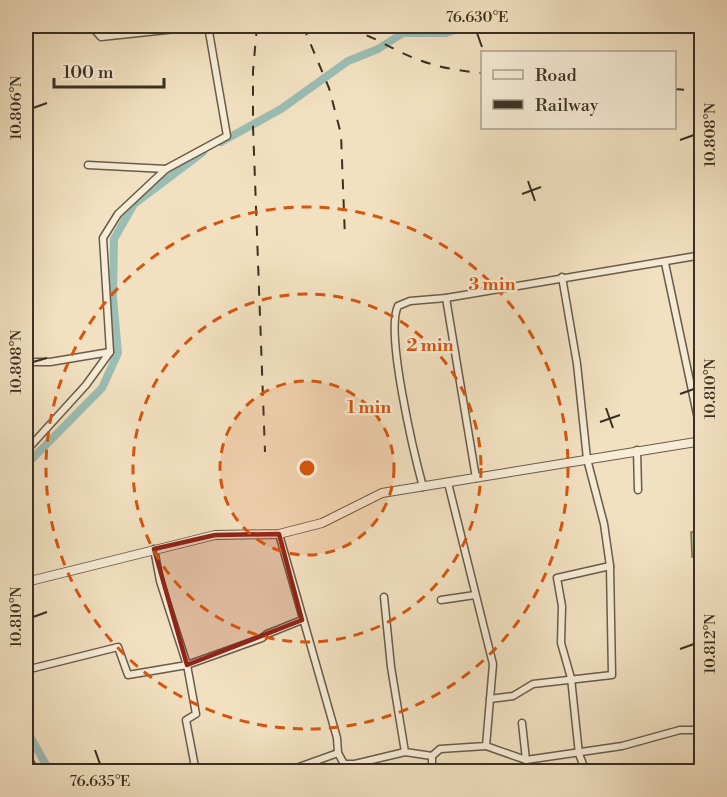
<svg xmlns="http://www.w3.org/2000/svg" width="727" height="797" viewBox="0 0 727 797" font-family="'Libre Bodoni',serif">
	<rect width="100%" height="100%" fill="#f2e1c1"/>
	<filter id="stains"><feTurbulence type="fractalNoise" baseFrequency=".00333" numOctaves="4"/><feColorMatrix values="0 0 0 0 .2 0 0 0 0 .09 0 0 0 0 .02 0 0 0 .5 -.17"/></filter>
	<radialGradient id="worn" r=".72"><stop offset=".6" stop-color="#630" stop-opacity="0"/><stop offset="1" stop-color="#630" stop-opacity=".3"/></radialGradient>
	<polygon fill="#bcc291" stroke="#7b785a" stroke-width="1.5" points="701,531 701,556 692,557 691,532"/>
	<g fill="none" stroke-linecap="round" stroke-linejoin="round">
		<g stroke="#9bbdb4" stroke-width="8">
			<polyline points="221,142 281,109 348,61 378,49 403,33 446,33 466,26"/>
			<polyline points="26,465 102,388 118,353 113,298 114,239 134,204 203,152"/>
			<polyline points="26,729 50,772"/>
		</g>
		<defs>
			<g id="minor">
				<polyline points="91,26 101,37 204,26"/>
				<polyline points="88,165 166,169"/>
				<polyline points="665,263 702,438"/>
				<polyline points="562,277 577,364 587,459 604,524 610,566 557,578 562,606 561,643 571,678 579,754 586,772"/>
				<polyline points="446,298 476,478"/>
				<polyline points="26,362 50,362 110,352"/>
				<polyline points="26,428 28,448"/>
				<polyline points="637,450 638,490"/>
				<polyline points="26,451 86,385 110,352 103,238 118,214 166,169 227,136 208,26"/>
				<path d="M423 487C414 454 385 332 398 306L410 301 446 298 702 255"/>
				<polyline points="279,534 337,738 338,753 344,764 355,764 405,752 432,756"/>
				<polyline points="154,549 160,581 187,665 196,714 186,720 196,772"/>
				<polyline points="384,597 391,667 405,752"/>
				<polyline points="441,600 475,595"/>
				<polyline points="26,670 118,647 128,675 187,665 262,638 267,634 302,620"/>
				<polyline points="490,699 513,696 533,684 612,675 610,566"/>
				<polyline points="522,723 526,760"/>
				<polyline points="486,746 526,760 622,746 680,730 702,730"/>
				<polyline points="26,755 36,772"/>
				<polyline points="285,772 338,753"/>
				<polyline points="432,772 432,756 440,749 486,746 493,664 448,483"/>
			</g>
			<polyline id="tertiary" points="26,582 215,535 279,534 322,523 382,493 702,441"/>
		</defs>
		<use href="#minor" stroke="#685c4a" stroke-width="9"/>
		<use href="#tertiary" stroke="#685c4a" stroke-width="10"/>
		<use href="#minor" stroke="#f7ecd7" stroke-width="6"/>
		<use href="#tertiary" stroke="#f7ecd7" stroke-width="8"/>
		<g stroke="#3a2f22" stroke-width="2" stroke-dasharray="10 10" stroke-linecap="butt">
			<polyline points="257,26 253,71 253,126 265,452"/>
			<polyline points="303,26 329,88 341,134 345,238"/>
			<path d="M349 26C358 32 369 36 379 41 417 62 440 69 482 73"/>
			<polyline points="674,89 702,91"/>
		</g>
	</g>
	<path fill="#8f2418" fill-opacity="0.2" stroke="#8f2418" stroke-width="4.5" stroke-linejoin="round" d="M279 534 302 620 187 665 154 549 215 535Z"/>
	<path fill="none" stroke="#3a2f22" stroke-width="2" d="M477 33 482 47M33 108 47 103M680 140 694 135M528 181 535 201M522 194 541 187M33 362 47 358M680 394 694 389M606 408 613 428M600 422 620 415M33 617 47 612M680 649 694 644M95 750 100 764"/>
	<circle cx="307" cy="468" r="87" fill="#d7550e" fill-opacity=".12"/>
	<g fill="none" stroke="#d7550e" stroke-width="3" stroke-dasharray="10 8">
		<circle cx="307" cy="468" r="87"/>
		<circle cx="307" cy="468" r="174"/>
		<circle cx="307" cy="468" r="261"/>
	</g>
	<circle cx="307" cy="468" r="9" fill="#d7550e" stroke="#f7ecd7" stroke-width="3"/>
	<g font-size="18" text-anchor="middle" font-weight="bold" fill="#d7550e" stroke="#f7ecd7" stroke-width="4.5" stroke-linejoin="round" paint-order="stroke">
		<text x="492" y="290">3 min</text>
		<text x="430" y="351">2 min</text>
		<text x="369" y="413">1 min</text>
	</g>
	<rect width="727" height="797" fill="none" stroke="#f2e1c1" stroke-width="66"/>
	<rect x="481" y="51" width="195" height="78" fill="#f7ecd7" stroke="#aba08f" stroke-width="1.5"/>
	<rect x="493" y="70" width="30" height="9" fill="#f7ecd7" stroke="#aba08f" stroke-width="1.5"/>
	<text x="535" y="81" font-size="18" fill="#3a2f22">Road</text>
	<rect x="493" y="100" width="30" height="9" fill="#3a2f22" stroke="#aba08f" stroke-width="1.5"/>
	<text x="535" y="111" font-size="18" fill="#3a2f22">Railway</text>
	<path d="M54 78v9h110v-9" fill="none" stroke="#3a2f22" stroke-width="3"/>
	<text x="63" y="78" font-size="18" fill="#3a2f22" stroke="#f7ecd7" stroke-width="4.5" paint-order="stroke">100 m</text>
	<rect x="33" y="33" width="661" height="731" fill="none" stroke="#3a2f22" stroke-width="2"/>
	<g font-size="15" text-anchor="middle" fill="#3a2f22">
		<text x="477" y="22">76.630°E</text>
		<text transform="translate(16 108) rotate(-90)" y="5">10.806°N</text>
		<text transform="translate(710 135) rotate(-90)" y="5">10.808°N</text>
		<text transform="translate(16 362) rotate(-90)" y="5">10.808°N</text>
		<text transform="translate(710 389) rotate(-90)" y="5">10.810°N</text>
		<text transform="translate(16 617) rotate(-90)" y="5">10.810°N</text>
		<text transform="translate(710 644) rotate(-90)" y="5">10.812°N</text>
		<text x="100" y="786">76.635°E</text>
	</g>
	<rect width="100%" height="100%" filter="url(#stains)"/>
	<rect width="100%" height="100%" fill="url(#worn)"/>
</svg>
